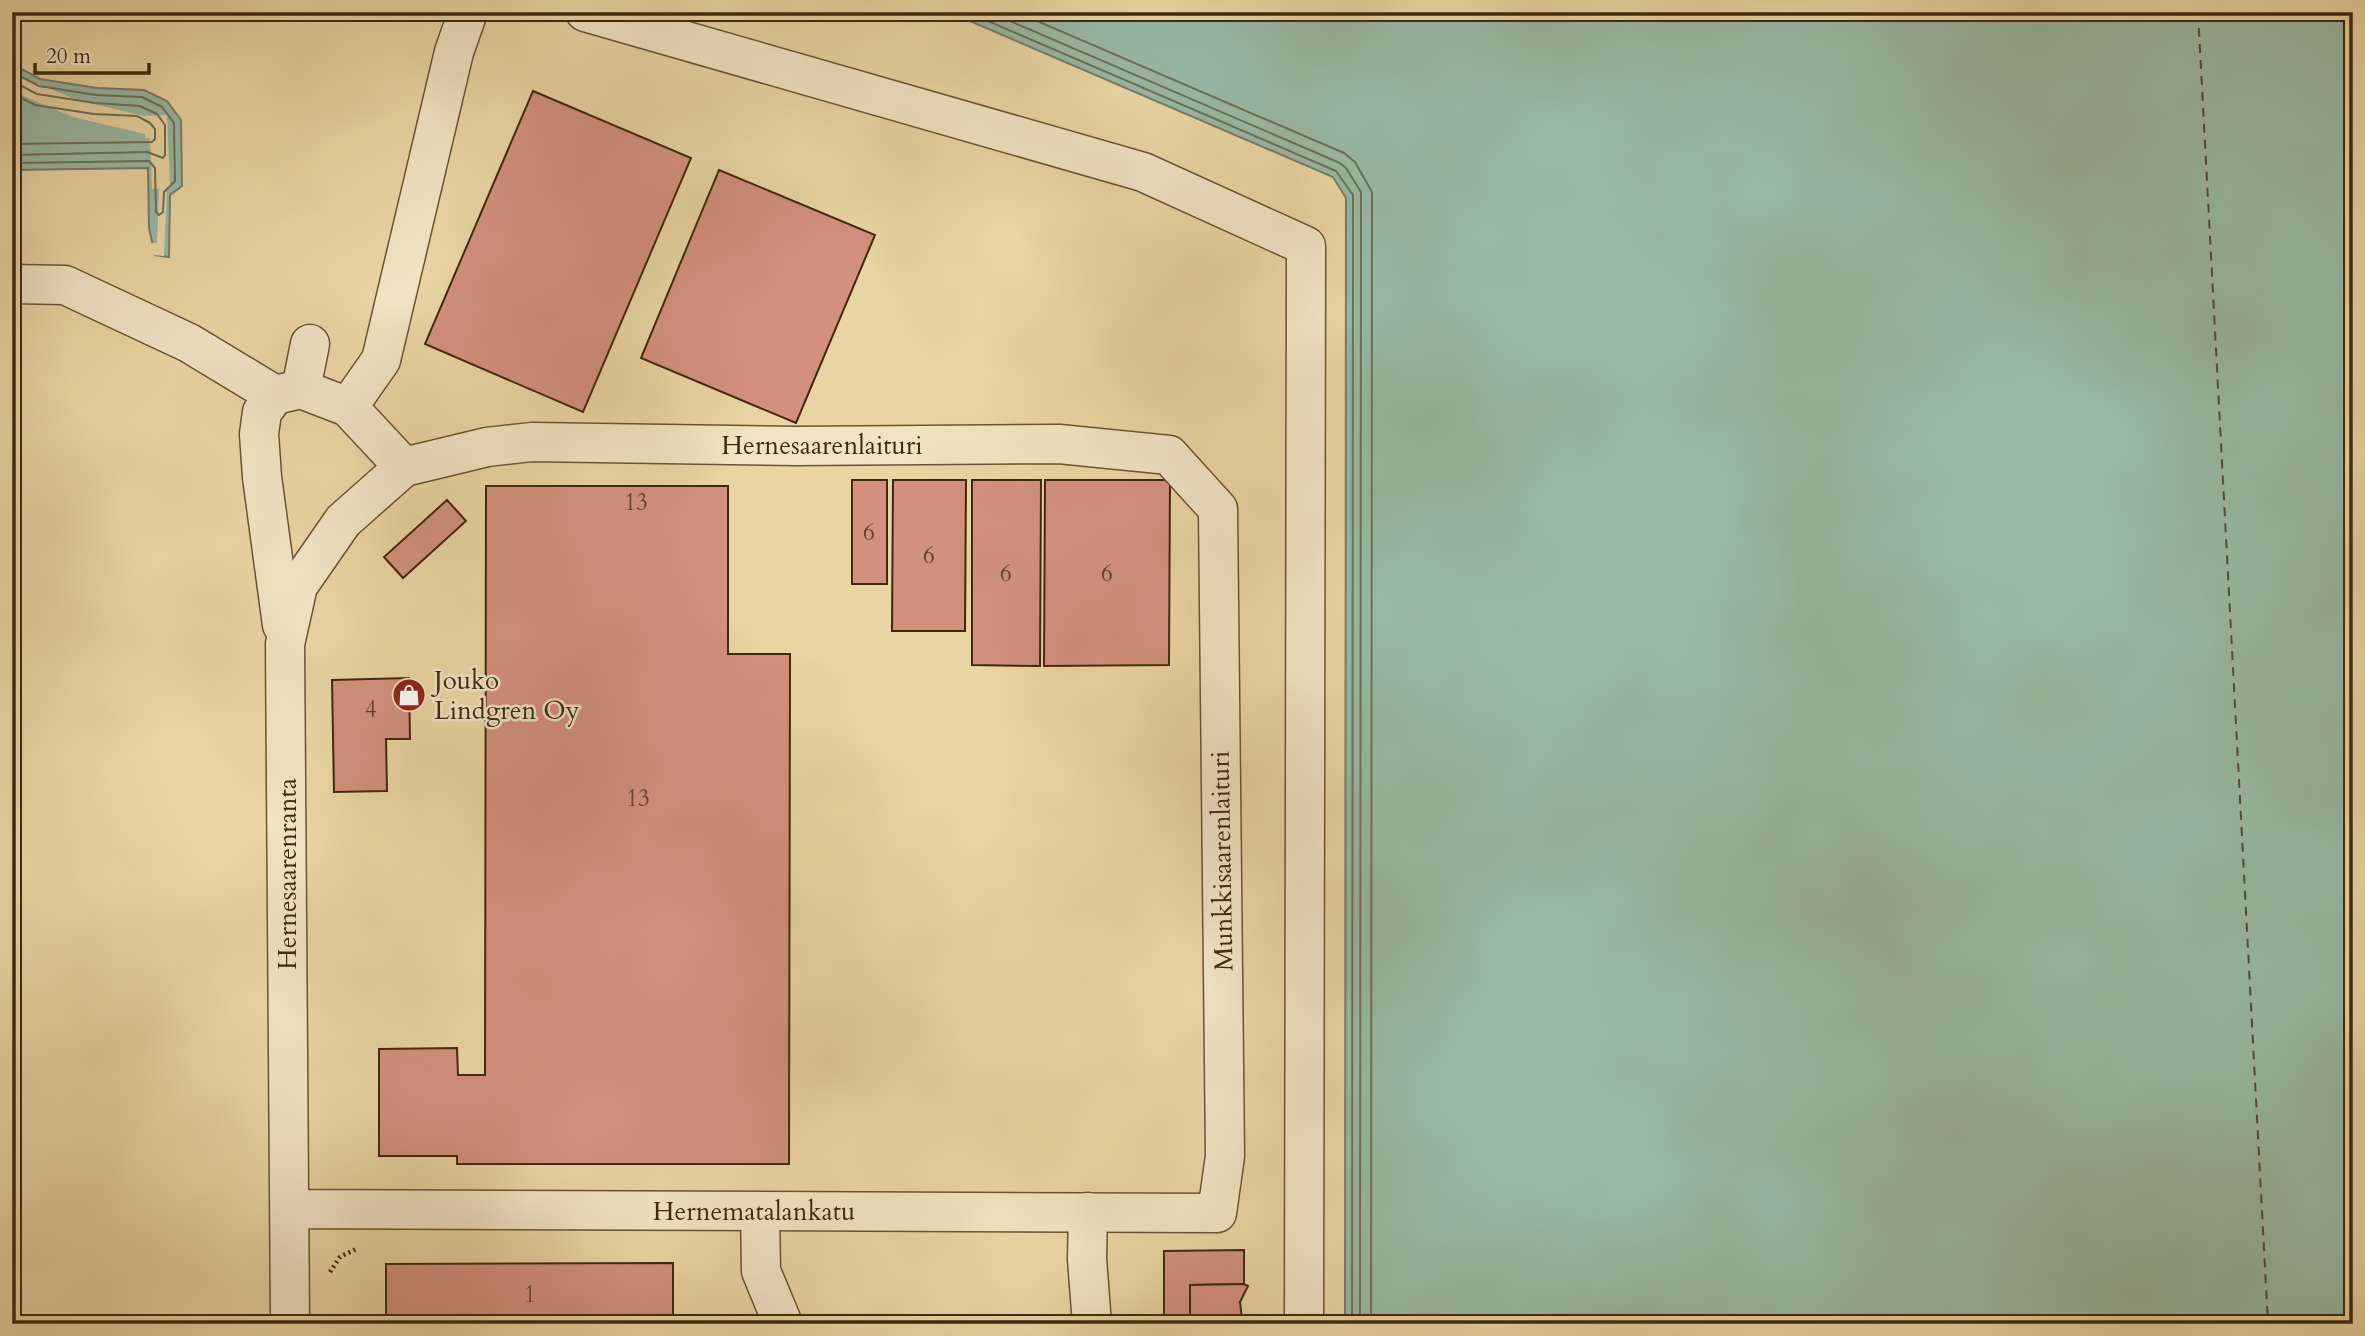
<svg xmlns="http://www.w3.org/2000/svg" width="2365" height="1336" viewBox="0 0 2365 1336" font-family="Cardo,serif">
	<rect width="100%" height="100%" fill="#ead4a3"/>
	<filter id="stains"><feTurbulence type="fractalNoise" baseFrequency=".00286" numOctaves="4"/><feColorMatrix values="0 0 0 0 .2 0 0 0 0 .09 0 0 0 0 .02 0 0 0 .5 -.17"/></filter>
	<radialGradient id="worn" r=".72"><stop offset=".6" stop-color="#630" stop-opacity="0"/><stop offset="1" stop-color="#630" stop-opacity=".3"/></radialGradient>
	<g fill="#98b8a4" stroke="#747f68" stroke-width="2">
		<polygon points="949,12 2353,12 2353,1324 1345,1324 1346,198 1333,177"/>
		<polygon points="12,64 40,79 97,88 144,90 167,101 181,120 182,186 170,195 169,257 155,255 149,228 148,168 12,170"/>
	</g>
	<polygon fill="#ead4a3" points="12,73 77,100 144,116 167,115 170,188 167,188 164,256 151,255 151,243 157,243 159,189 152,189 150,138 145,138 145,134 73,117 12,91"/>
	<g fill="none" stroke-linecap="round" stroke-linejoin="round">
		<g stroke="#6b7059" stroke-width="2">
			<polyline points="967,12 1336,171 1353,195 1352,1324"/>
			<polyline points="989,12 1340,163 1346,168 1361,192 1360,1324"/>
			<polyline points="1016,12 1344,153 1355,162 1372,192 1371,1324"/>
			<polyline points="12,72 39,86 96,95 142,97 162,107 174,123 175,181 164,192 163,212 159,215 156,212 155,168 149,161 12,163"/>
			<polyline points="12,81 37,94 95,103 140,106 157,114 165,125 165,155 163,158 147,152 12,155"/>
			<polyline points="12,93 35,105 94,114 137,116 150,123 155,129 155,139 152,142 12,144"/>
		</g>
		<polyline stroke="#544d34" stroke-width="2" stroke-dasharray="9 7" stroke-linecap="butt" points="2198,12 2268,1324"/>
	</g>
	<g fill="#d3907d" stroke="#3e290e" stroke-width="2">
		<polygon points="533,91 691,158 583,412 425,344"/>
		<polygon points="719,170 875,235 796,423 641,358"/>
		<rect x="852" y="480" width="35" height="104"/>
		<polygon points="893,480 966,480 965,631 892,631"/>
		<polygon points="972,480 1041,480 1040,666 972,665"/>
		<polygon points="1045,480 1170,480 1169,665 1044,666"/>
		<polygon points="486,486 728,486 728,654 790,654 789,1164 457,1164 457,1156 379,1156 379,1049 457,1048 458,1075 485,1075"/>
		<polygon points="447,500 466,521 403,578 384,557"/>
		<polygon points="409,678 410,739 386,739 387,791 334,792 332,680"/>
		<polygon points="1244,1250 1244,1284 1190,1285 1190,1324 1164,1324 1164,1251"/>
		<polygon points="673,1263 673,1324 386,1324 386,1264"/>
		<polygon points="1244,1284 1248,1286 1240,1302 1242,1319 1239,1324 1190,1324 1190,1285"/>
	</g>
	<g fill="none" stroke-linecap="round" stroke-linejoin="round">
		<defs>
			<g id="minor">
				<polyline points="585,12 1143,172 1306,246 1304,1324"/>
				<polyline points="12,284 65,285 189,343 275,395"/>
				<polyline points="301,389 310,344"/>
				<polyline points="348,407 381,360 454,52 468,12"/>
				<polyline points="282,625 262,477 259,434 262,412 275,395 301,389 348,407 404,467"/>
				<polyline points="760,1212 761,1271 783,1324"/>
				<polyline points="1088,1212 1087,1259 1092,1324"/>
				<polyline points="290,1324 285,644 298,586 343,521 404,467 487,447 532,442 796,446 1059,444 1169,455 1218,509 1225,1156 1217,1213 290,1209"/>
			</g>
		</defs>
		<use href="#minor" stroke="#695433" stroke-width="41"/>
		<polyline stroke="#3e290e" stroke-width="4.5" stroke-dasharray="2 3.5" stroke-linecap="butt" points="330,1272 340,1257 356,1249"/>
		<use href="#minor" stroke="#f1e3c3" stroke-width="38"/>
	</g>
	<defs>
		<symbol id="shop-disc" viewBox="-11 -11 22 22"><circle r="9.5" fill="#8f2418" stroke="#f1e3c3"/><path d="M-5-2.5h2.3a2.7 3.5 0 0 1 5.4 0H5L5.5 6h-11ZM-1.5-2.5h3a1.5 2.3 0 0 0-3 0Z" fill="#fff"/></symbol>
	</defs>
	<g fill-rule="evenodd">
		<use href="#shop-disc" x="390" y="676" width="38" height="38"/>
	</g>
	<g text-anchor="middle" dominant-baseline="central" stroke-width="5" stroke-linejoin="round" paint-order="stroke">
		<g font-size="23" fill="#63432a">
			<text x="636" y="502">13</text>
			<text x="869" y="532">6</text>
			<text x="929" y="555">6</text>
			<text x="1006" y="573">6</text>
			<text x="1107" y="573">6</text>
			<text x="371" y="709">4</text>
			<text x="638" y="798">13</text>
			<text x="530" y="1294">1</text>
		</g>
		<g font-size="26" fill="#3e290e" stroke="#f1e3c3">
			<text x="822" y="445">Hernesaarenlaituri</text>
			<text transform="translate(1222 861) rotate(-91)">Munkkisaarenlaituri</text>
			<text transform="translate(287 874) rotate(-90)">Hernesaarenranta</text>
			<text x="754" y="1211">Hernematalankatu</text>
		</g>
		<g font-size="26" fill="#3e290e" stroke="#f1e3c3" text-anchor="start">
			<text x="434" y="680">Jouko<tspan x="434" dy="30">Lindgren Oy</tspan></text>
		</g>
	</g>
	<rect width="2365" height="1336" fill="none" stroke="#ead4a3" stroke-width="42"/>
	<rect x="14" y="14" width="2337" height="1308" fill="none" stroke="#3e290e" stroke-width="3.5"/>
	<rect x="21" y="21" width="2323" height="1294" fill="none" stroke="#3e290e" stroke-width="2"/>
	<path d="M35 63v10h114v-10" fill="none" stroke="#3e290e" stroke-width="3.5"/>
	<text x="46" y="63" font-size="21" fill="#3e290e" stroke="#f1e3c3" stroke-width="5" paint-order="stroke">20 m</text>
	<rect width="100%" height="100%" filter="url(#stains)"/>
	<rect width="100%" height="100%" fill="url(#worn)"/>
</svg>
